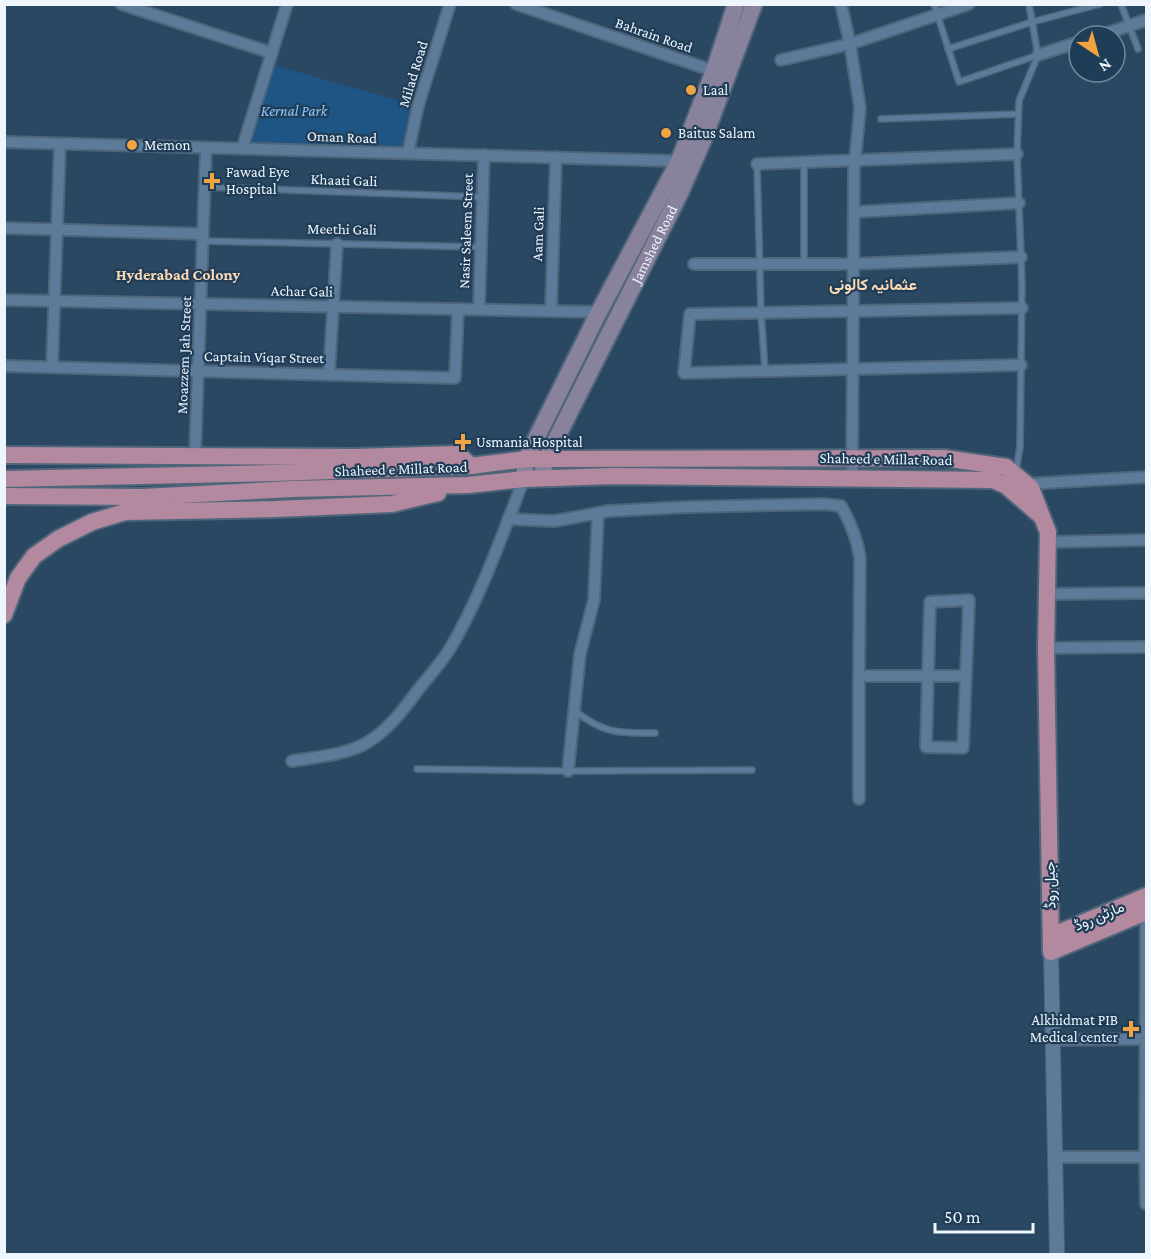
<svg xmlns="http://www.w3.org/2000/svg" width="1151" height="1259" viewBox="0 0 1151 1259" font-family="'Crimson Pro',Vazirmatn,serif">
	<rect width="100%" height="100%" fill="#2b4863"/>
	<polygon fill="#1e5584" points="269,64 418,106 408,153 242,149"/>
	<g fill="none" stroke-linecap="round" stroke-linejoin="round">
		<defs>
			<g id="service">
				<polyline points="934,4 959,82 1038,55"/>
				<polyline points="1121,4 1138,49"/>
				<polyline points="948,49 1032,22 1100,4"/>
				<polyline points="881,119 1018,114"/>
				<polyline points="757,164 761,313 765,371"/>
				<polyline points="205,187 483,197"/>
				<polyline points="204,241 481,247"/>
				<polyline points="804,263 804,163"/>
				<polyline points="1016,471 1020,447 1022,284 1017,154 1019,101 1038,55 1029,4"/>
				<path d="M575 711C604 734 619 733 655 733"/>
				<polyline points="417,769 568,771 752,770"/>
			</g>
			<g id="minor">
				<polyline points="121,4 272,53"/>
				<polyline points="516,4 714,71"/>
				<polyline points="841,4 850,44 860,108 854,171 852,479"/>
				<polyline points="1099,36 1146,20"/>
				<polyline points="1038,55 1079,42"/>
				<polyline points="781,60 850,44 969,4"/>
				<polyline points="4,142 679,161"/>
				<polyline points="242,149 287,4"/>
				<polyline points="408,153 418,106 450,4"/>
				<polyline points="757,164 1017,154"/>
				<polyline points="854,212 1019,203"/>
				<polyline points="4,228 203,234"/>
				<polyline points="694,264 853,264 1021,257"/>
				<polyline points="4,300 599,312"/>
				<polyline points="479,309 484,155"/>
				<polyline points="551,311 556,157"/>
				<polyline points="1021,365 684,373 690,314 1022,308"/>
				<polyline points="4,366 455,378 458,309"/>
				<polyline points="52,367 60,144"/>
				<polyline points="329,374 337,244"/>
				<polyline points="195,455 206,148"/>
				<polyline points="1026,484 1146,477"/>
				<path d="M508 519 554 521 609 511 687 507 825 504 841 506C851 523 857 538 860 558L859 676"/>
				<polyline points="1048,542 1146,540"/>
				<polyline points="1047,594 1146,593"/>
				<polygon points="969,600 963,748 926,747 930,602"/>
				<polyline points="1046,648 1146,647"/>
				<path d="M292 761C316 757 347 755 368 742 388 730 404 709 418 690 429 676 442 662 451 647 482 594 502 535 524 479"/>
				<polyline points="568,771 580,654 594,600 598,513"/>
				<polyline points="859,799 859,676 965,676"/>
				<polyline points="1146,909 1145,1157 1146,1204"/>
				<polyline points="1053,1040 1146,1039"/>
				<polyline points="1055,1157 1146,1157"/>
			</g>
			<polyline id="tertiary" points="1051,952 1057,1254"/>
			<g id="secondary">
				<path id="s1" d="M541 478 546 459 680 193 704 138 754 4"/>
				<polyline points="524,479 526,459 599,312 679,161 714,71 736,4"/>
			</g>
			<g id="primary">
				<polyline points="4,455 355,457 458,454 471,466"/>
				<polyline points="4,479 275,473 471,466 526,459 944,458 1006,467 1031,488 1048,532 1046,648 1051,952 1146,912"/>
				<polyline points="4,496 143,497 292,489 468,485 524,479 612,476 993,480 1005,485 1041,516"/>
				<polyline points="4,615 18,578 34,556 58,539 92,522 125,512 276,509 392,504 438,493"/>
				<polyline points="1051,936 1146,896"/>
			</g>
		</defs>
		<use href="#service" stroke="#4f657a" stroke-width="8"/>
		<use href="#minor" stroke="#4f657a" stroke-width="14"/>
		<use href="#tertiary" stroke="#4f657a" stroke-width="16"/>
		<use href="#secondary" stroke="#4f657a" stroke-width="20"/>
		<use href="#primary" stroke="#4f657a" stroke-width="20"/>
		<use href="#service" stroke="#5d7b99" stroke-width="5"/>
		<use href="#minor" stroke="#5d7b99" stroke-width="10"/>
		<use href="#tertiary" stroke="#5d7b99" stroke-width="14"/>
		<use href="#secondary" stroke="#88829c" stroke-width="16"/>
		<use href="#primary" stroke="#b2899e" stroke-width="16"/>
	</g>
	<g fill="#f3a442" stroke="#203d58" stroke-width="2">
		<circle cx="691" cy="90" r="6"/>
		<circle cx="666" cy="133" r="6"/>
		<circle cx="132" cy="145" r="6"/>
		<path d="M209 172h6v6h6v6h-6v6h-6v-6h-6v-6h6z"/>
		<path d="M460 433h6v6h6v6h-6v6h-6v-6h-6v-6h6z"/>
		<path d="M1128 1020h6v6h6v6h-6v6h-6v-6h-6v-6h6z"/>
	</g>
	<g text-anchor="middle" dominant-baseline="central" stroke-width="4.5" stroke-linejoin="round" paint-order="stroke">
		<g font-size="15" fill="#eef5fc" stroke="#203d58">
			<text transform="translate(654 35) rotate(19)">Bahrain Road</text>
			<text transform="translate(413 74) rotate(-73)">Milad Road</text>
			<text transform="translate(342 137) rotate(2)">Oman Road</text>
			<text transform="translate(344 180) rotate(2)">Khaati Gali</text>
			<text transform="translate(342 229) rotate(1)">Meethi Gali</text>
			<text transform="translate(466 231) rotate(-88)">Nasir Saleem Street</text>
			<text transform="translate(538 234) rotate(-88)">Aam Gali</text>
			<text stroke="none"><textPath href="#s1" startOffset="260">Jamshed Road</textPath></text>
			<text transform="translate(302 291) rotate(1)">Achar Gali</text>
			<text transform="translate(184 355) rotate(-88)">Moazzem Jah Street</text>
			<text transform="translate(264 357) rotate(1)">Captain Viqar Street</text>
			<text transform="translate(886 459) rotate(1)">Shaheed e Millat Road</text>
			<text transform="translate(401 469) rotate(-2)">Shaheed e Millat Road</text>
			<text transform="translate(1050 885) rotate(-91)">جیل روڈ</text>
			<text transform="translate(1099 916) rotate(-23)">مارٹن روڈ</text>
		</g>
		<g font-size="15" fill="#eef5fc" stroke="#203d58" text-anchor="start">
			<text x="703" y="90">Laal</text>
			<text x="678" y="133">Baitus Salam</text>
			<text x="144" y="145">Memon</text>
			<text x="226" y="172">Fawad Eye<tspan x="226" dy="17">Hospital</tspan></text>
			<text x="476" y="442">Usmania Hospital</text>
			<text x="1118" y="1020" text-anchor="end">Alkhidmat PIB<tspan x="1118" dy="17">Medical center</tspan></text>
		</g>
		<g font-size="15" font-style="italic" fill="#8fc7fd" stroke="#203d58">
			<text x="294" y="111">Kernal Park</text>
		</g>
		<g font-size="16" font-weight="bold" fill="#fbd9b5" stroke="#203d58">
			<text x="178" y="274">Hyderabad Colony</text>
			<text x="873" y="284">عثمانیہ کالونی</text>
		</g>
	</g>
	<rect width="1151" height="1259" fill="none" stroke="#eef5fc" stroke-width="12"/>
	<g transform="translate(1097 54) rotate(144)"><circle r="28" fill="#203d58" stroke="#72879a" stroke-width="1.5"/>
	<path d="M0-4.5L10 22L0 15L-10 22Z" fill="#f3a442"/>
	<text y="-9" font-size="16" font-weight="bold" text-anchor="middle" fill="#eef5fc">N</text>
	</g>
	<path d="M935 1223v9h98v-9" fill="none" stroke="#eef5fc" stroke-width="3"/>
	<text x="944" y="1223" font-size="18" fill="#eef5fc" stroke="#203d58" stroke-width="4.5" paint-order="stroke">50 m</text>
</svg>
